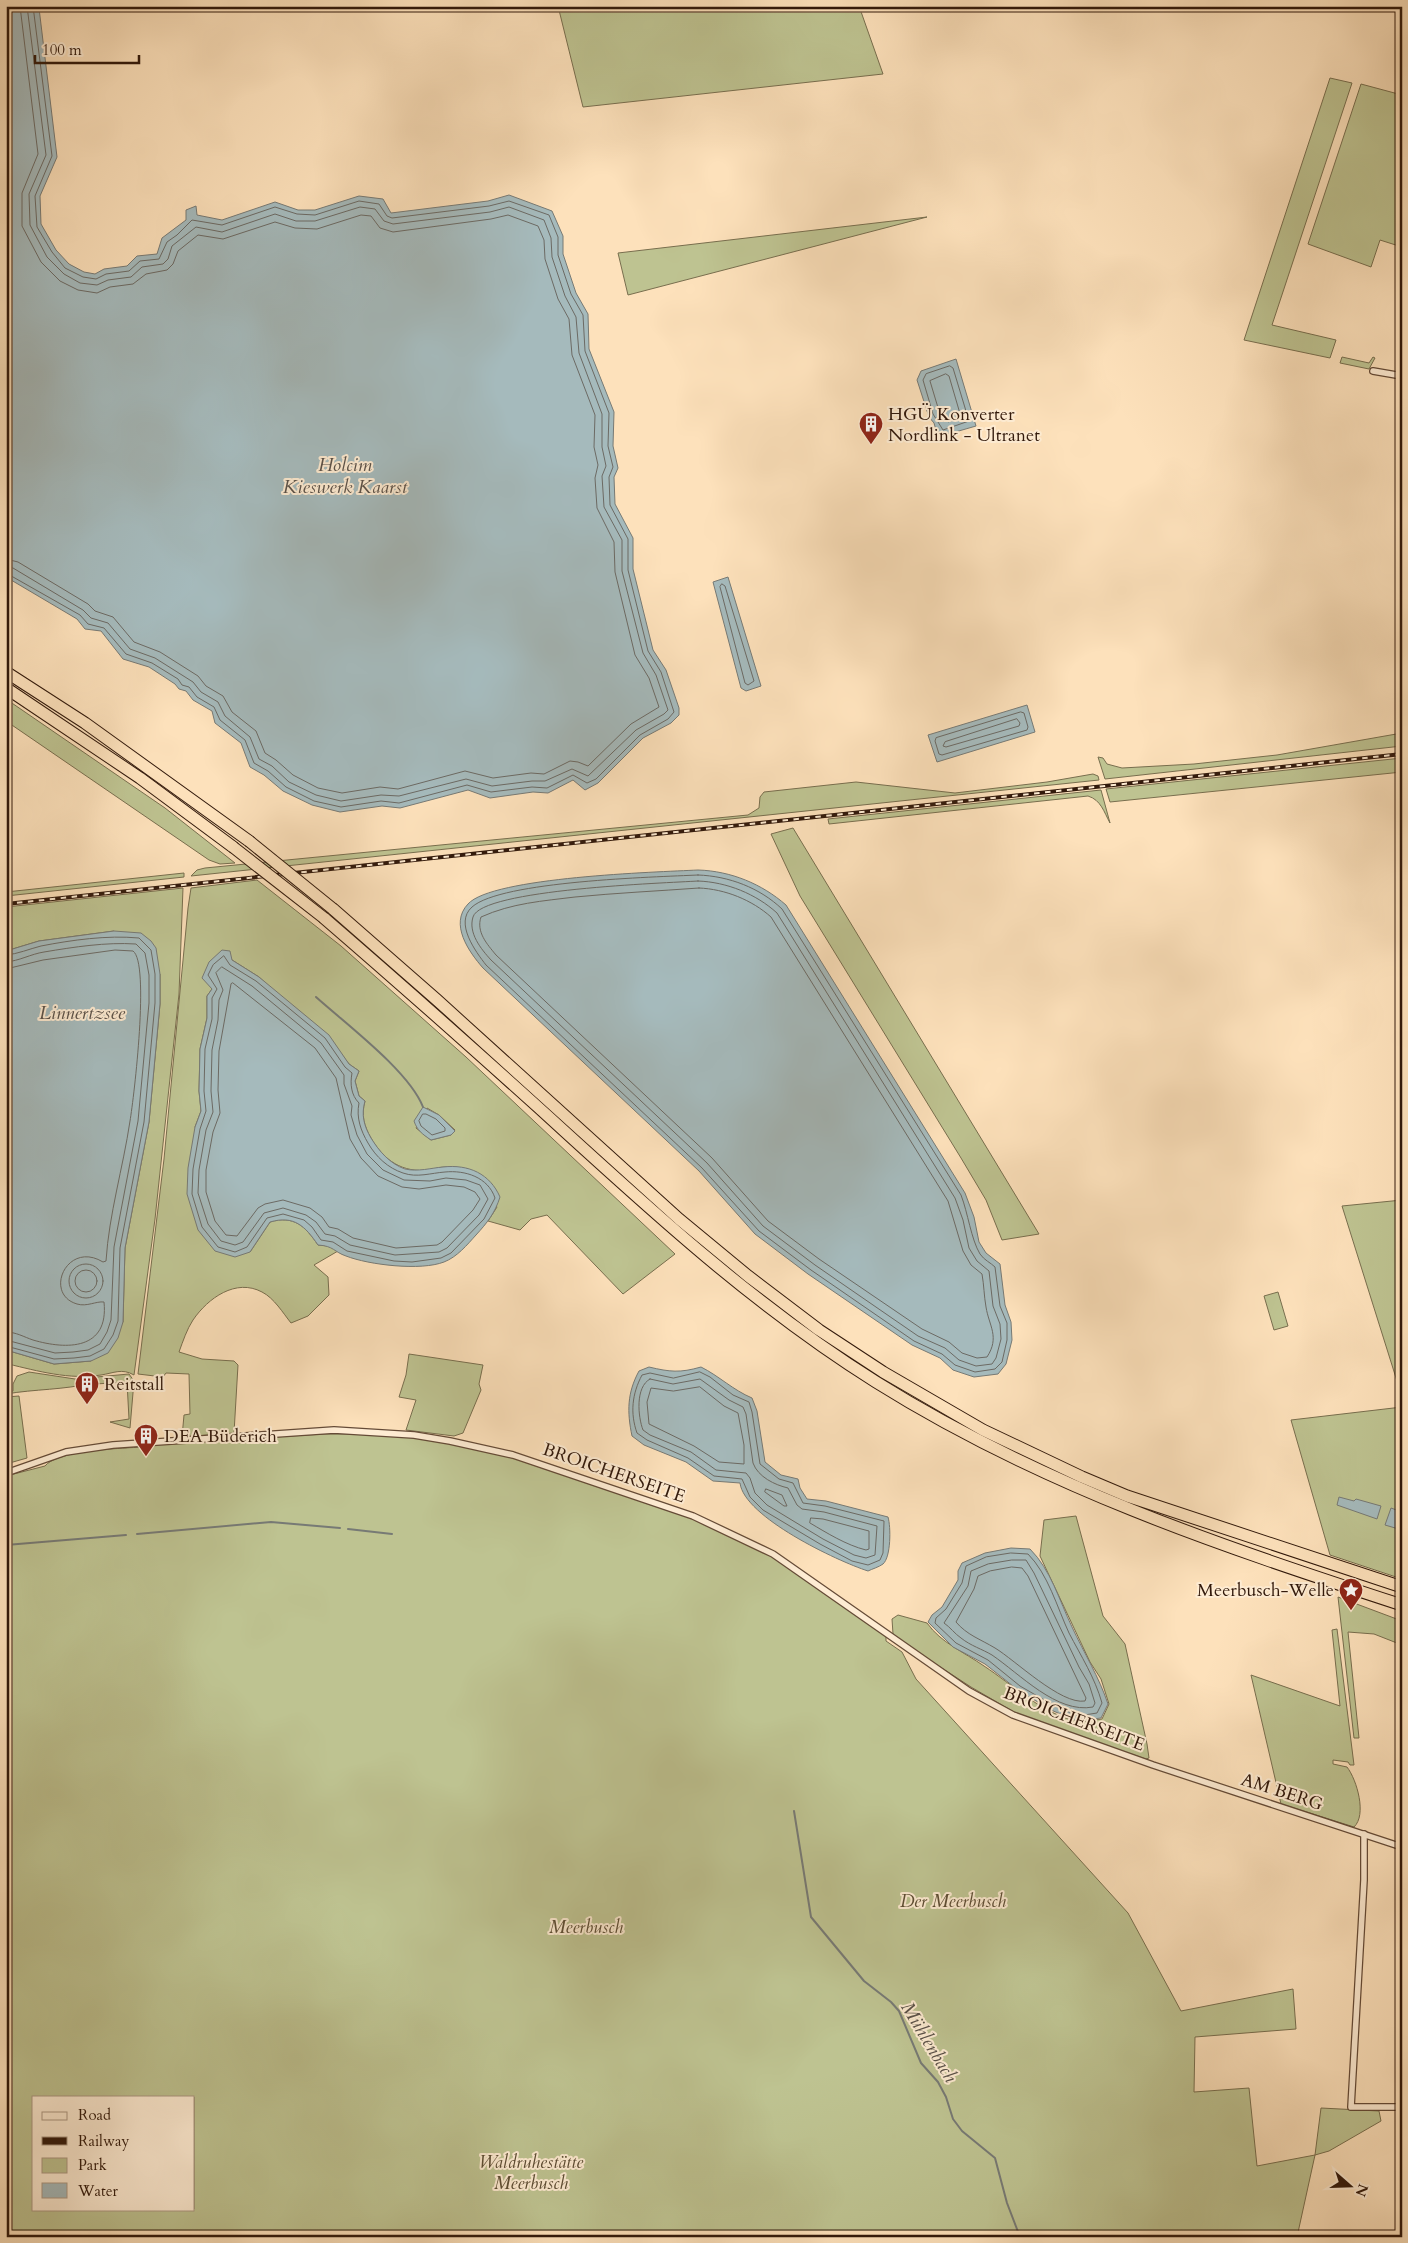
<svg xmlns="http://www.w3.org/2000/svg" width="1408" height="2243" viewBox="0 0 1408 2243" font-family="Cardo,serif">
	<rect width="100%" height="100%" fill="#fde1bb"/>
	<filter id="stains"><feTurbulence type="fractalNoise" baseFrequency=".004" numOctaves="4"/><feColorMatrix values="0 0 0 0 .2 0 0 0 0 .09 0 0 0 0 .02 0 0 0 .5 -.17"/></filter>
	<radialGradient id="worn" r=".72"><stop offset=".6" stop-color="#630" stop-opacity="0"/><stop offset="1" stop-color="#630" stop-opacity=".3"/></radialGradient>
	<g fill="#bec391" stroke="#786e4e" fill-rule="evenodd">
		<polygon points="558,6 859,6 883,74 583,107"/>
		<polygon points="1330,78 1352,83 1272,325 1336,340 1330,358 1244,340"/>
		<polygon points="1361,84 1402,95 1402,247 1380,240 1371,267 1308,244"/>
		<polygon points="927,217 628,295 618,253"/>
		<polygon points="1342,357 1369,363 1373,357 1375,358 1369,369 1340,363"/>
		<polygon points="6,699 165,808 235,863 220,864 209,860 6,721"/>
		<polygon points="1402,733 1402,746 1105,779 1098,757 1103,758 1107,764 1122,768 1194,764 1277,755"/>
		<polygon points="1402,758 1402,772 1110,802 1106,789"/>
		<polygon points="1093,774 1098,776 1099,780 191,876 197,870 205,868 748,815 759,808 760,797 764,792 856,782 955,793 1047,782"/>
		<path d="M1101 790 1110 823C1104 812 1101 800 1088 796L829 824 828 819Z"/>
		<polygon points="793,828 1039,1234 1002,1240 986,1200 961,1158 800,896 771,834"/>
		<polygon points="184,873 184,877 6,896 6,892"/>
		<path d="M257 880 341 946 466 1057 675 1254 623 1294 547 1215 531 1219 520 1230 488 1221 497 1207 468 1169C461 1168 452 1166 445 1167 440 1167 434 1169 429 1170 403 1173 384 1161 371 1138 364 1126 361 1115 365 1101L359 1096 355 1081 359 1071 349 1064 342 1055 259 977 232 960 209 983 212 989 207 996V1018L200 1049 199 1091 201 1111 195 1127 250 1252 270 1222C294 1215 305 1226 318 1245L330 1246 338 1251 314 1265 328 1277 329 1295 308 1316 291 1323C283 1313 274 1298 262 1292 236 1278 208 1298 193 1320 187 1329 183 1341 179 1352L202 1359 234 1361 238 1365 234 1433 182 1437 184 1415 190 1414 189 1374 166 1373 163 1377 138 1374 164 1159 188 908 191 888ZM427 1108 439 1115 455 1130 451 1135 431 1140 416 1128Z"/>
		<path d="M183 888 179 994 155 1219 134 1375C122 1368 114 1373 101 1375 69 1380 38 1371 8 1364L6 1363V1350L54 1364 91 1361 123 1322 125 1248 149 1122 160 1004V974L114 931 39 941 6 951V907Z"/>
		<polygon points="1402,1200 1402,1397 1342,1206"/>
		<polygon points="1278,1292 1288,1326 1274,1330 1264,1296"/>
		<polygon points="409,1354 483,1365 479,1384 481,1390 463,1433 454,1436 406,1430 416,1400 399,1397 406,1375"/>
		<path d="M29 1372 75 1379 129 1374 134 1381 130 1428 110 1422 129 1419 127 1382 95 1384 92 1383C64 1390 35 1389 6 1394V1392L13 1391V1384L17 1376Z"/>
		<polygon points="19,1396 27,1458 6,1464 6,1397"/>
		<polygon points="1402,1407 1402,1579 1330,1555 1291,1420"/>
		<path d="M324 1434H368L416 1438 491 1450 693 1516 772 1554 886 1636V1641L902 1652 916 1679 1128 1913 1181 2011 1293 1989 1296 2029 1195 2037 1194 2092 1249 2088 1257 2166 1315 2155 1321 2108 1379 2111 1381 2121 1329 2151 1315 2155 1297 2237H6V1476L45 1466C56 1452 108 1449 126 1448 135 1447 149 1448 157 1444ZM34 2097H194V2209H34Z"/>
		<path d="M1076 1516 1103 1616 1125 1644 1147 1744 1149 1758 1146 1759 1043 1724 1014 1712 971 1687 897 1639 893 1634 892 1619 898 1615 927 1623C941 1643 964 1652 984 1666 1013 1685 1041 1713 1076 1721 1083 1723 1094 1720 1102 1719L1109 1704 1101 1679 1090 1662 1040 1556 1044 1520Z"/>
		<polygon points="1338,1597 1402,1621 1402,1645 1374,1634 1348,1632 1359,1738 1354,1738"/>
		<path d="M1337 1629 1354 1765H1350L1348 1762 1333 1760V1764L1347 1767C1357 1780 1367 1815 1354 1827L1281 1804 1251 1675 1340 1706 1332 1630Z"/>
	</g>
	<g fill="#a5babc" stroke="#777a75">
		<polygon points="6,6 37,6 39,8 57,157 40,196 41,224 56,250 69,264 84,272 95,274 104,269 127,266 137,256 157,254 162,238 186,220 186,210 196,206 197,215 222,220 275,202 298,210 315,210 359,196 383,199 391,213 488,201 509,195 552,211 563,236 563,254 576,293 588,314 589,349 614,412 613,446 618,468 614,477 615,504 633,538 633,569 653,650 666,670 679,708 679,715 671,723 643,738 598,783 585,790 573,780 548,793 533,792 490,798 468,790 400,808 382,806 340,812 312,805 283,791 264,775 250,767 241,743 215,723 212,711 193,700 186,691 179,689 175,684 149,667 123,659 101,631 85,629 77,619 6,577"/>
		<polygon points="956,359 976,426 938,437 934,423 929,417 917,380 921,371"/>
		<polygon points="728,577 761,686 746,691 741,688 713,582"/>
		<polygon points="1027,705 1035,732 937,762 928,735"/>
		<path d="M698 870C731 871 762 884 786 905L965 1193 974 1217 979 1242 986 1253 1000 1264 1005 1305 1011 1322 1012 1340 1006 1364 998 1374 974 1377 953 1370 940 1358 912 1345 808 1274 755 1234 699 1171 483 968C469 952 449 924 468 904 492 877 657 872 698 870Z"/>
		<polygon points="114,931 141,933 151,941 156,948 160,974 160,1004 149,1122 125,1248 123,1322 118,1338 108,1353 91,1361 54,1364 6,1350 6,951 39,941"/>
		<path d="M222 950 230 951 232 960 259 977 329 1035 349 1064 359 1071 355 1081 359 1096 365 1101C361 1115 364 1126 371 1138 379 1151 390 1164 405 1169 418 1172 431 1168 443 1167 469 1164 490 1174 500 1197 495 1213 487 1223 476 1235 467 1245 457 1257 444 1262 421 1271 369 1265 346 1256 334 1252 334 1246 318 1245 305 1226 294 1215 270 1222L250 1252 235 1257 215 1251 198 1230 187 1194 188 1168 195 1127 201 1111 199 1091 200 1049 207 1018V996L212 989 202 978 209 962Z"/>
		<path d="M423 1107 439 1115 455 1131 451 1135 431 1140C422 1134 417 1130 414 1121Z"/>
		<path d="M649 1367C670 1372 680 1373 701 1367 719 1376 733 1390 752 1398L757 1411 765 1462 781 1475 798 1479 800 1488 807 1499 826 1501 888 1517C891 1527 891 1557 883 1564 879 1567 872 1569 868 1571 837 1561 744 1517 740 1483L713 1481 686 1462 644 1445 632 1436C627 1412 627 1393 639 1371Z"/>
		<polygon points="1339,1497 1354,1501 1356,1499 1381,1506 1377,1519 1337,1505"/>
		<polygon points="1391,1508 1402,1512 1402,1530 1385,1525"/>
		<path d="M1011 1548 1030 1549C1051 1570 1059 1600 1072 1627 1084 1653 1099 1677 1108 1704L1101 1718 1077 1721 1051 1710 1018 1690 985 1664 953 1647 928 1622 932 1615 942 1607 958 1580V1571L962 1563 985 1553Z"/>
	</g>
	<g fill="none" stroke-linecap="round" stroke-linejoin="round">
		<g stroke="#6c6a64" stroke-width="1">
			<polygon points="950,366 953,368 969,421 943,430 933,414 923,380 926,374"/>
			<polygon points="946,374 949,376 961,417 948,422 939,411 930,381"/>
			<polyline points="6,559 18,562 88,604 95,611 113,617 134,642 160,652 198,676 206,686 223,696 232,712 256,731 265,753 276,760 293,775 318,788 342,793 380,787 398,789 465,771 493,778 531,773 544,774 570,761 578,762 588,766 631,724 659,707 649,678 635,655 615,572 614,542 597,508 595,478 598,465 594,447 595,415 572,355 569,319 558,299 545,259 544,240 538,226 508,215 491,219 393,232 380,228 371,216 361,215 317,229 295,228 275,222 223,239 198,235 178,251 173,264 167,270 146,274 133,284 110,287 97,293 78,290 60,281 41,262 22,226 22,193 38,154 20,6"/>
			<polyline points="6,567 13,568 83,610 91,618 108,623 130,649 155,658 193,682 201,692 218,702 225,716 250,737 259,759 272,766 289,782 316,795 341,801 381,795 399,796 466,779 492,786 532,781 545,781 572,769 588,776 636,730 664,714 668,710 656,675 643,653 622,571 622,540 604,507 602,476 606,466 602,447 602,414 579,353 576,317 565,296 552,257 551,238 544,220 509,207 490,212 393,224 384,221 375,209 360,207 315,221 296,221 275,214 222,232 196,227 172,246 168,259 163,264 142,267 131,277 108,280 97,285 80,283 64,274 47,257 30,225 29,194 46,155 27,6"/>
			<polyline points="6,573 80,615 88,624 104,628 126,654 152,663 178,679 182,685 189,687 197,697 214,707 220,720 245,740 254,763 268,771 286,787 314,801 341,807 381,801 399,803 467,785 491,792 532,787 547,788 573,775 587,783 596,779 640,735 668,719 674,712 661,672 648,651 628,570 628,539 610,505 609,477 613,467 608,446 609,413 585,351 583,315 571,294 558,255 558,237 549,215 509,201 489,206 392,218 387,216 379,204 359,201 315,215 297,214 275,207 222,225 192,220 177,235 167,242 159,259 140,261 129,271 106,274 96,279 83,277 65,268 52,252 37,227 35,196 52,156 33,6"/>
			<polygon points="722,584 725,586 754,681 748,685 745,683 720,587"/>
			<polygon points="1021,712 1024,713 1028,727 1027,730 942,755 939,754 935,741 936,738"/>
			<polygon points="1017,719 1020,723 1019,726 946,747 943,746 945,742"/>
			<path d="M698 875C729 876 760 888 782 909L961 1195C968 1213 971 1239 980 1254 984 1260 991 1263 995 1267L1000 1306 1007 1323V1340L1002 1362 995 1369 975 1372 955 1365 942 1354 914 1341 811 1270 759 1231 702 1168 486 965C476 952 454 923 472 907 501 881 655 877 698 875Z"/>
			<path d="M698 881C727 882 756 894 777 913L955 1198 963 1220 969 1248 977 1261 989 1271 993 1306 1000 1324 1001 1339 996 1358 992 1364 976 1366 959 1360 945 1348 918 1336 815 1265 763 1226 707 1163 491 960C481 949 468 933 473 917 481 889 667 883 698 881Z"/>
			<path d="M699 888C725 889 752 900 771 917L948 1201 963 1251 971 1265 982 1274C984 1285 984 1296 986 1307 989 1326 1000 1337 987 1357L977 1358 962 1353 949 1342 922 1329 819 1259 768 1221 712 1158 496 955C487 944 476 932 481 917 512 903 543 901 575 897 616 893 658 891 699 888Z"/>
			<path d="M6 955C18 954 29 949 41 946 72 940 107 935 139 938L151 950 155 974V1003L144 1122 120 1248 118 1321 113 1335 104 1349 90 1356 74 1358 54 1359 6 1346"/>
			<path d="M224 956 230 965 256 981 325 1038 345 1067 352 1073C350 1084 351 1095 359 1103 356 1118 361 1131 368 1143 376 1157 388 1168 403 1173 417 1178 431 1173 445 1172 465 1170 488 1177 495 1198L484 1219 451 1253 441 1258 412 1262 394 1261 347 1251 333 1242 321 1240 312 1227 304 1220 283 1214 267 1218 247 1247 235 1252 218 1247 202 1227 192 1194 193 1169 200 1129 206 1111 204 1091 205 1049 212 1019V998L217 989 208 975 213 965Z"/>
			<path d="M6 962C19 961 31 954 44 952 74 947 106 942 136 944L145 953 149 975V1003L138 1121 114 1247 111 1320 107 1332 100 1344 88 1350 73 1352 55 1353 6 1340"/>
			<polygon points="222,967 252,986 321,1043 344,1075 344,1084 352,1106 351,1115 357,1135 367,1154 383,1170 404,1180 430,1181 446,1178 466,1180 480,1185 488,1199 479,1215 447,1248 439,1252 395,1255 350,1245 335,1236 325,1234 316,1222 306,1215 283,1208 264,1213 243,1242 235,1245 221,1241 208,1224 198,1193 199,1170 206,1130 213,1112 211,1091 212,1050 218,1020 219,1000 223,990 216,973"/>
			<path d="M6 969 43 960 115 950 133 951C150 963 134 1097 130 1121 123 1168 109 1214 106 1261L103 1262C67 1240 43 1294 77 1304 87 1307 96 1301 104 1302 109 1350 67 1350 33 1340 24 1337 16 1332 6 1332"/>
			<polygon points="233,983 315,1048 336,1078 350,1139 361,1158 378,1176 402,1187 419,1189 446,1185 464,1187 475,1192 480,1199 473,1210 442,1242 437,1245 396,1248 353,1238 338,1229 329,1227 322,1217 310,1208 283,1200 265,1204 258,1208 237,1236 226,1235 215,1221 206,1192 206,1170 213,1132 220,1113 218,1090 219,1051 231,984"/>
			<polygon points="423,1114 426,1114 436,1119 445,1128 445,1131 432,1135 421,1126 419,1121"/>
			<circle cx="86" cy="1281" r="17"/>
			<circle cx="86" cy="1281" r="11"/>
			<path d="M700 1372 710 1377 733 1395 749 1402 752 1412 760 1464 779 1479 793 1483 803 1503 825 1506 884 1521 883 1553 880 1560 868 1565 852 1561 820 1544 763 1510 750 1497 742 1479 714 1476 688 1458 647 1440 637 1433C630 1413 632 1394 642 1375L650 1373 673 1378Z"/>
			<path d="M650 1379 673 1384 700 1379 729 1400 743 1407 746 1414 753 1463C758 1477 775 1485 788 1488L797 1505 802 1509 824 1512 877 1526 875 1555 866 1558 854 1555 823 1539 767 1505 755 1493 750 1478 746 1473 716 1470 691 1452 650 1435 643 1430C638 1417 635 1387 650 1379Z"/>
			<polygon points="700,1387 724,1406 738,1413 744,1445 744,1464 719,1462 694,1446 649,1424 647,1402 651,1388 673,1391"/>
			<polygon points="766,1489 782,1495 787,1506 784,1506 765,1492"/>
			<path d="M811 1518 823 1519 869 1531V1549L866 1550C846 1545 827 1533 810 1523Z"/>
			<path d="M1011 1553 1028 1554C1048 1574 1057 1607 1069 1633 1081 1656 1095 1678 1102 1703L1097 1713 1078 1716 1053 1705 1020 1686 988 1660 956 1643 935 1623 936 1618 946 1609 962 1583 966 1566 986 1557Z"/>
			<path d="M1012 1560H1026L1034 1573 1079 1667 1089 1684 1095 1703 1093 1707C1057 1714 1020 1674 992 1655 982 1649 971 1646 961 1638 955 1634 950 1627 944 1623L968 1586 971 1571 988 1564Z"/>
			<path d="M1012 1567 1022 1568 1028 1576 1086 1698 1085 1701C1061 1705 1015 1660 995 1648 980 1639 967 1635 956 1622L974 1589 978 1576 990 1571Z"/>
		</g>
		<g stroke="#777a75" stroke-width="2">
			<path d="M316 997C346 1024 409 1071 423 1107"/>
			<polyline points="348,1529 392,1534"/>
			<polyline points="137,1534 271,1522 340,1528"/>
			<polyline points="6,1545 126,1535"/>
			<polyline points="794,1811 811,1917 864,1981 891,2002 899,2011 921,2063 938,2082 946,2097 953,2119 962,2131 995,2158 1007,2203 1020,2237"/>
		</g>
		<defs>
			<g id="street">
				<polyline points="1373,371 1402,376"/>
				<polyline points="6,1473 66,1452 113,1445 334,1430 414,1435 450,1441 513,1455 693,1516 773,1554 969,1691 1013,1715 1153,1765 1402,1847"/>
				<polyline points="1364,1834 1364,1880 1351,2107 1402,2107"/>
			</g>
			<g id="highway">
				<polyline points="6,672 85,723 249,841"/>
				<polyline points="6,688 140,778 233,847"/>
				<polyline points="333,909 437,1000 679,1219 748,1276 819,1330 883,1372 983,1430 1082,1477 1127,1496 1402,1587"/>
				<path d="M324 918C397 981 468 1044 539 1108 646 1206 753 1305 876 1382 1042 1486 1218 1545 1402 1605"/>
			</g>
		</defs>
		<use href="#street" stroke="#654b37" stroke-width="8"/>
		<use href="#highway" stroke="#32190b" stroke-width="13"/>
		<use href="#street" stroke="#feecd3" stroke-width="5.5"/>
		<use href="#highway" stroke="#fde1bb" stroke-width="11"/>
		<defs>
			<polyline id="rail" points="6,904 1402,754"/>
		</defs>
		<use href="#rail" stroke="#32190b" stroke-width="4"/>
		<use href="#rail" stroke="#feecd3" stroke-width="2" stroke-dasharray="5.5" stroke-linecap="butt"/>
		<defs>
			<g id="highway-bridge">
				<polyline points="249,841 333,909"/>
				<polyline points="233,847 324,918"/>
			</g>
		</defs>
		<use href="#highway-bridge" stroke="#32190b" stroke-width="13" stroke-linecap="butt"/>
		<use href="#highway-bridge" stroke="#fde1bb" stroke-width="11"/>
	</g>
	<defs>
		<symbol id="building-pin" viewBox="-11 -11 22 30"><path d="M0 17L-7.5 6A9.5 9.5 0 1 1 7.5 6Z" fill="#8f2418" stroke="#feecd3"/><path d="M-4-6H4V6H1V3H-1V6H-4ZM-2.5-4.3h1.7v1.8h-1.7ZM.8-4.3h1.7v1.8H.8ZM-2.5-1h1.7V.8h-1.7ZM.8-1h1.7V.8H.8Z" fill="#fff"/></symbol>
		<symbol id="sight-pin" viewBox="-11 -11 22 30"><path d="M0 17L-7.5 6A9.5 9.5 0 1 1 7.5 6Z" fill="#8f2418" stroke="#feecd3"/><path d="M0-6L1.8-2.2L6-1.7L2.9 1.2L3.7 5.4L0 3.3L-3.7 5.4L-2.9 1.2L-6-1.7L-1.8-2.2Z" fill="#fff"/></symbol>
	</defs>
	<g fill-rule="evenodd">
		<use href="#building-pin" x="857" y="410" width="28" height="38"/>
		<use href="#building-pin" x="73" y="1370" width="28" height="38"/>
		<use href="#building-pin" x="132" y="1422" width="28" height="38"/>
		<use href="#sight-pin" x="1337" y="1576" width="28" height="38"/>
	</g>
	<g text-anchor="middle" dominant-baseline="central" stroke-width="4" stroke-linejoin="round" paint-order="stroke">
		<g font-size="18" fill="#32190b" stroke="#feecd3" text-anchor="start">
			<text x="888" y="414">HGÜ Konverter<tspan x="888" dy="21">Nordlink - Ultranet</tspan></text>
			<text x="104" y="1384">Reitstall</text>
			<text x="164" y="1436">DEA Büderich</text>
			<text x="1334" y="1590" text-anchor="end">Meerbusch-Welle</text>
		</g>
		<g font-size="18" fill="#32190b" stroke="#feecd3">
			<text transform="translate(614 1473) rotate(19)">BROICHERSEITE</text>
			<text transform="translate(1074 1719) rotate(21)">BROICHERSEITE</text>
			<text transform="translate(1282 1792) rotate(18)">AM BERG</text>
		</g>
		<g font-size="18" font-style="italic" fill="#5c4c33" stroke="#feecd3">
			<text x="953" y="1901">Der Meerbusch</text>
			<text x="586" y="1927">Meerbusch</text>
			<text x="531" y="2162">Waldruhestätte<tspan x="531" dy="21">Meerbusch</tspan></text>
		</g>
		<g font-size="19" font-style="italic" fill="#5a5149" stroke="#feecd3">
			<text x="345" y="465">Holcim<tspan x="345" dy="22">Kieswerk Kaarst</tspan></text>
			<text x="82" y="1013">Linnertzsee</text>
			<text transform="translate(929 2042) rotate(59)">Mühlenbach</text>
		</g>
	</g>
	<rect width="1408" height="2243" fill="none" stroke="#fde1bb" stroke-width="25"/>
	<rect x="8" y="8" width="1393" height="2228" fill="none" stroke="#32190b" stroke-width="2.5"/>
	<rect x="12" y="12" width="1383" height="2218" fill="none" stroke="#32190b"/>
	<rect x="32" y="2096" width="162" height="115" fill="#feecd3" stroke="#ac9883"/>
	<rect x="42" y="2112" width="25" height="8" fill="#feecd3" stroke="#ac9883"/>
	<text x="78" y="2120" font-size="15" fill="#32190b">Road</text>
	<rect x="42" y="2137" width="25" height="8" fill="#32190b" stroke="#ac9883"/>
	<text x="78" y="2146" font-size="15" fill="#32190b">Railway</text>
	<rect x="42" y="2158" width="25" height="15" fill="#bec391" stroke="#ac9883"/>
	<text x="78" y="2170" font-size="15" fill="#32190b">Park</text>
	<rect x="42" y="2183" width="25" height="15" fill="#a5babc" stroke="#ac9883"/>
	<text x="78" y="2196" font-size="15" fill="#32190b">Water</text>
	<g transform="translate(1350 2186) rotate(110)" stroke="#feecd3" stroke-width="4" paint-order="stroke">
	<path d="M0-4L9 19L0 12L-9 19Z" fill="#32190b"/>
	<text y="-8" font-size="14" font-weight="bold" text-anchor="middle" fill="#32190b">N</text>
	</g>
	<path d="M35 55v8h104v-8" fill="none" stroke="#32190b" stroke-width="2.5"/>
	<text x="42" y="55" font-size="15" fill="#32190b" stroke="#feecd3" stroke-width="4" paint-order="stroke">100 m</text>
	<rect width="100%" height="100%" filter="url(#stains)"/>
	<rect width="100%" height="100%" fill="url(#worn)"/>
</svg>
